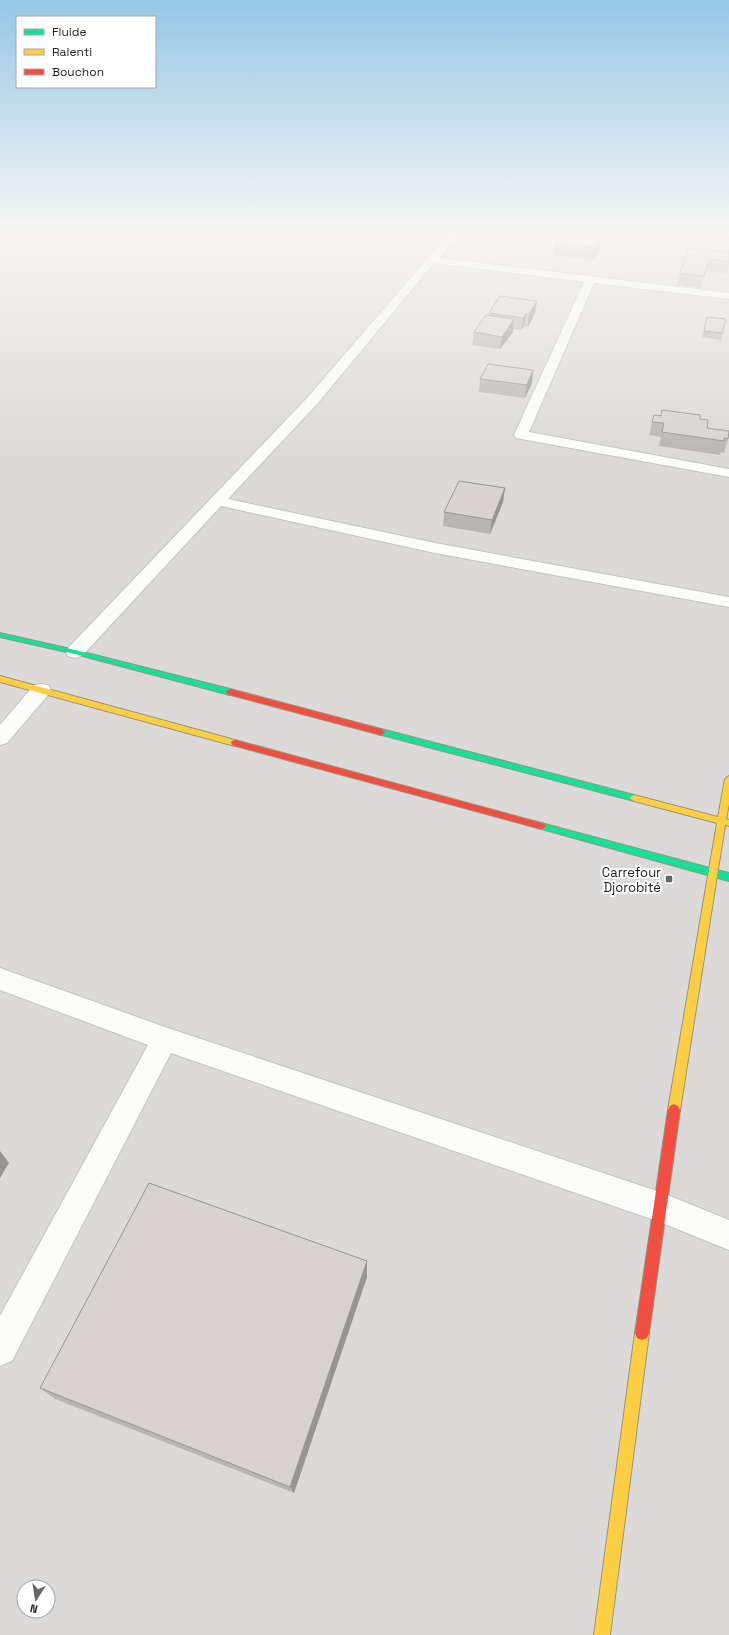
<svg xmlns="http://www.w3.org/2000/svg" width="729" height="1635" viewBox="0 0 729 1635" font-family="'Space Grotesk',sans-serif">
	<rect width="100%" height="100%" fill="#edeae7"/>
	<path fill="#dcdad9" fill-rule="evenodd" d="M0 229H729V1635H0ZM24 1587H48V1611H24Z"/>
	<g fill="none" stroke-linecap="round" stroke-linejoin="round">
		<defs>
			<g id="street">
				<polygon points="453,229 463,229 439,258 729,293 729,299 594,283 529,432 729,469 729,477 516,438 514,435 584,282 434,263 317,404 228,499 435,543 729,597 729,607 435,553 221,506 82,656 75,658 68,656 66,652 68,648 307,398"/>
				<polygon points="682,229 729,230 729,236 687,232"/>
				<polygon points="41,684 48,685 51,690 48,695 7,743 0,745 0,725 34,685"/>
				<polygon points="0,968 165,1027 660,1192 729,1220 729,1250 660,1222 171,1053 12,1361 0,1366 0,1316 148,1045 0,990"/>
			</g>
			<g id="fast">
				<polygon points="0,633 75,650 230,689 234,692 230,695 75,654 0,637"/>
				<polygon points="381,729 634,795 638,798 634,801 378,734 377,732"/>
				<polygon points="541,823 729,873 729,881 538,828 536,826 538,824"/>
			</g>
			<g id="slow">
				<polygon points="0,676 235,740 239,743 235,746 0,682"/>
				<polygon points="729,776 729,804 726,819 729,820 729,826 725,825 680,1110 678,1114 674,1116 670,1114 668,1110 717,823 634,801 630,798 634,795 718,817 725,779"/>
				<polygon points="642,1326 647,1328 649,1333 610,1635 594,1635 635,1333 637,1328"/>
			</g>
			<g id="jam">
				<polygon points="230,689 381,729 385,732 381,735 227,694 226,692"/>
				<polygon points="235,740 541,823 544,824 546,826 544,828 541,829 232,745 231,743 232,741"/>
				<polygon points="674,1104 678,1106 680,1110 649,1333 647,1338 642,1340 637,1338 635,1333 668,1110 670,1106"/>
			</g>
		</defs>
		<use href="#street" stroke="#c4c3c2" stroke-width="2"/>
		<use href="#fast" stroke="#98947e" stroke-width="2"/>
		<use href="#slow" stroke="#98947e" stroke-width="2"/>
		<use href="#jam" stroke="#98947e" stroke-width="2"/>
		<use href="#street" fill="#fcfcfb" fill-rule="evenodd"/>
		<use href="#fast" fill="#16e098" fill-rule="evenodd"/>
		<use href="#slow" fill="#ffcf43" fill-rule="evenodd"/>
		<use href="#jam" fill="#f24e42" fill-rule="evenodd"/>
	</g>
	<g fill="#bab5b5">
		<polygon points="555,244 599,249 594,260 553,255"/>
		<polygon points="688,248 729,252 729,265 727,273 706,271 701,288 677,285 680,273"/>
		<polygon points="537,301 535,313 528,327 524,326 522,330 513,329 513,332 500,349 472,345 474,332 489,315 489,313"/>
		<polygon points="707,317 726,319 721,340 702,337"/>
		<polygon points="480,379 532,383 525,398 479,392"/>
		<polygon points="654,415 700,419 707,428 728,439 724,453 721,452 720,455 659,446 661,437 649,435"/>
		<polygon points="505,488 503,502 490,534 443,526 444,512"/>
		<polygon points="367,1277 294,1493 55,1399 40,1388"/>
	</g>
	<g fill="#979493">
		<polygon points="601,237 599,249 594,260 596,248"/>
		<polygon points="537,301 535,313 528,327 529,314"/>
		<polygon points="526,314 524,326 522,330 523,318"/>
		<polygon points="514,319 513,332 500,349 502,337"/>
		<polygon points="533,370 532,383 525,398 527,385"/>
		<polygon points="505,488 503,502 490,534 492,520"/>
		<polygon points="0,1151 9,1163 0,1178"/>
		<polygon points="367,1261 367,1277 294,1493 290,1487"/>
	</g>
	<g fill="#d8d3d2" stroke="#979493">
		<polygon points="561,233 601,237 596,248 555,244"/>
		<polygon points="688,248 729,252 729,261 709,259 704,276 680,273"/>
		<polygon points="500,296 537,301 529,314 526,314 523,318 489,313"/>
		<polygon points="486,315 514,319 502,337 474,332"/>
		<polygon points="707,317 726,319 722,333 704,331"/>
		<polygon points="488,364 533,370 527,385 480,379"/>
		<polygon points="662,410 700,415 700,419 708,420 707,428 729,431 728,439 724,438 724,441 662,432 664,423 652,422 654,415 661,416"/>
		<polygon points="459,481 505,488 492,520 444,512"/>
		<polygon points="149,1183 367,1261 290,1487 40,1388"/>
	</g>
	<linearGradient id="sky" x2="0" y2="1"><stop stop-color="#95c7e6"/><stop offset="0.5" stop-color="#f7f6f4"/><stop offset="1" stop-color="#f7f6f4" stop-opacity="0"/></linearGradient>
	<rect width="729" height="458" fill="url(#sky)"/>
	<rect fill="#676665" stroke="#fff" stroke-width="1.5" x="665" y="875" width="8" height="8" rx="2"/>
	<g text-anchor="middle" dominant-baseline="central" stroke-width="4" stroke-linejoin="round" paint-order="stroke">
		<g font-size="13" fill="#1f1f1f" stroke="#fff" text-anchor="end">
			<text x="661" y="872">Carrefour<tspan x="661" dy="15">Djorobité</tspan></text>
		</g>
	</g>
	<rect x="16" y="16" width="140" height="72" fill="#ffffff" stroke="#a5a5a5"/>
	<rect x="24" y="29" width="20" height="6" fill="#16e098" stroke="#a5a5a5"/>
	<text x="52" y="36" font-size="12" fill="#1f1f1f">Fluide</text>
	<rect x="24" y="49" width="20" height="6" fill="#ffcf43" stroke="#a5a5a5"/>
	<text x="52" y="56" font-size="12" fill="#1f1f1f">Ralenti</text>
	<rect x="24" y="69" width="20" height="6" fill="#f24e42" stroke="#a5a5a5"/>
	<text x="52" y="76" font-size="12" fill="#1f1f1f">Bouchon</text>
	<g transform="translate(36 1599) rotate(192)"><circle r="19" fill="#ffffff" stroke="#a5a5a5"/>
	<path d="M0-3L7 15L0 10L-7 15Z" fill="#676665"/>
	<text y="-6" font-size="11" font-weight="bold" text-anchor="middle" fill="#1f1f1f">N</text>
	</g>
</svg>
